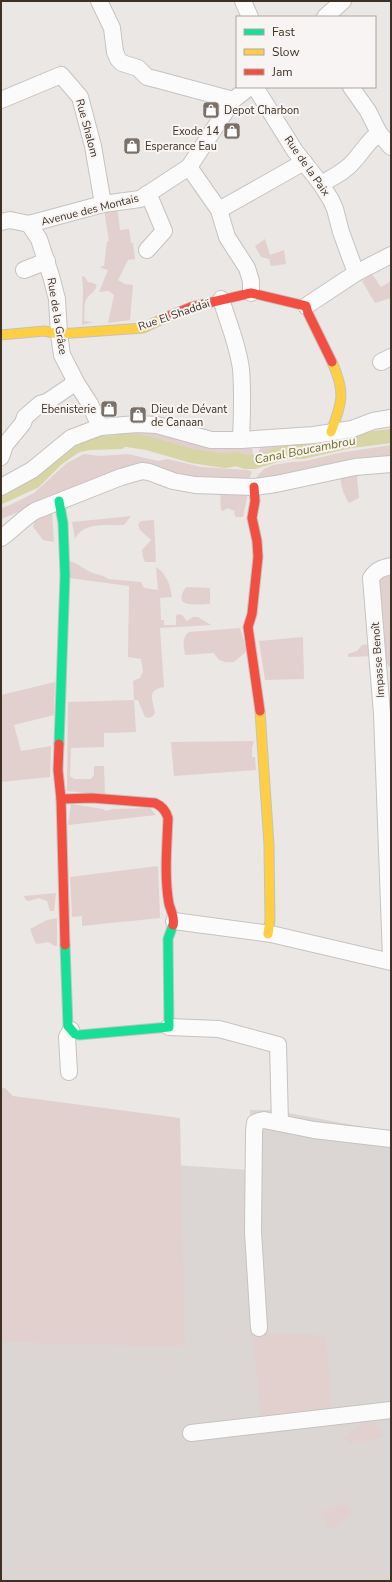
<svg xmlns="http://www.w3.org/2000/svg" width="392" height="1582" viewBox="0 0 392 1582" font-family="'Nunito Sans',sans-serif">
	<rect width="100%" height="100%" fill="#eae7e4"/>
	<polygon fill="#dbd6d3" points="250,1110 272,1110 391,1132 391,1581 1,1581 1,1329 172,1165 251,1170"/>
	<g fill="#e2d0ce">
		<polygon points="117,206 120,230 129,229 131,243 133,243 135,259 128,260 118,280 125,284 133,285 130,320 108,323 114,295 109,291 99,292 108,270 101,268 101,266 104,266 107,242 109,241 104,209"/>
		<polygon points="265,239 270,255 284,250 286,264 271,266 269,259 261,257 255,246"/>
		<polygon points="372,274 381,287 391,281 391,298 375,303 362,281"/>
		<path d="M84 276 88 282 93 283 97 285C95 292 91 293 87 298 83 303 85 315 84 321L93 322 82 325 83 288 82 277Z"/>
		<path d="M140 428 250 445C254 451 254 457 250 463 220 466 190 455 161 447 149 444 137 443 125 439L123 432Z"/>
		<path d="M366 432C363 440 353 442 345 445L341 441 345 435Z"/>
		<polygon points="325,439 328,446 326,449 306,450 296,454 261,460 257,454 261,447 270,443"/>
		<path d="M391 445V470L357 476 359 498 349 503C344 495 340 486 341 476L257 480V476L264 469 273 465 292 462 306 461 339 453Z"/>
		<polygon points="84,454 100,456 128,454 158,461 168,459 201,467 248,470 252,472 250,477 240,484 128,467 97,477 75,489 1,519 1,508 10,505 34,493 67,463"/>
		<path d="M45 469V474C33 487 18 495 1 501V488Z"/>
		<polygon points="220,491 248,493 243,517 236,517 234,514 235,511 227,508 223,511 221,510"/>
		<polygon points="52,512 54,542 43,540 33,527 35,519"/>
		<path d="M131 516 124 525C107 526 84 521 75 539L72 522Z"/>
		<polygon points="154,520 156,562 145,562 143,557 142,550 151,540 140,530 138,524 141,521"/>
		<path d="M70 561C79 564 86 571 93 573 98 575 104 575 108 579L141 582 144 588 158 590 156 567C167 574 170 585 172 597L160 598 161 620H164V625H176V616L178 614 182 615 187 621 193 617H198L211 625 160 628 164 687C146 690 153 700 155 713 152 718 150 718 145 717L138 700H134L136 732 104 733V747L71 748 70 776 74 779H91L94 775V766H104L105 795 67 791 68 702 134 700 133 681 140 678 143 671 141 659 128 657 129 586 70 578Z"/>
		<polygon points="391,568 391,667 389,667 382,656 378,580"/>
		<path d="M186 587 210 588V604C197 604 171 609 186 587Z"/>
		<path d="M240 628 247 651 234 662C224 663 219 662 214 653L185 655C184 646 181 638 189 632Z"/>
		<polygon points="303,637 304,679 265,680 259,641"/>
		<polygon points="370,644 372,656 348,657 348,654 357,651 362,645"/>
		<polygon points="55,682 54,715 14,725 21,751 51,746 50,777 1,782 1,695"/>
		<polygon points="254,741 252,748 252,757 255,757 256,770 174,776 171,742"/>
		<polygon points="71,804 103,809 106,811 113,809 150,808 156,815 68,825"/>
		<polygon points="158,866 160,918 82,926 82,916 72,917 70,877"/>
		<polygon points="56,893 54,911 50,911 47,901 39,898 28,901 25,899 24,896"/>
		<polygon points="57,918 57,946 55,946 48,942 37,944 35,942 30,929 47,920"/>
		<polygon points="1,1088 5,1088 13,1096 180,1118 185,1347 1,1342"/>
		<polygon points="253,1334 326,1335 332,1412 261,1419"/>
		<polygon points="372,1418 383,1437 352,1444 342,1438"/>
		<polygon points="345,1504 353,1514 329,1530 320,1510"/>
	</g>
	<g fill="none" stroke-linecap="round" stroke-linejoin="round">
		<polyline stroke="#d7d4a6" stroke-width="14" points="1,497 34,482 57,459 76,446 89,443 120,442 121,439 147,443 192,456 225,461 236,459 246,462 254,462 286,452 303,452 351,441 391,436"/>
		<defs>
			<g id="street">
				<polyline points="99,1 112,28 115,52 118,59 122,63 138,68 147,77 159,80 233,100"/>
				<polyline points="243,1 250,17"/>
				<polyline points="325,17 343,1"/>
				<polyline points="255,87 295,151 321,184 331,200 335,209 341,232 356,273"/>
				<polyline points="351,87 368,111 379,133 391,147"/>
				<polyline points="1,100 61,75 80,97 93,146 103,204"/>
				<polyline points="189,167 219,210 227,237 247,268 251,281 251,293"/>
				<path d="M321 184C333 177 346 171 354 161 363 151 368 141 379 133"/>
				<polyline points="147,194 151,200 164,231 147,250"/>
				<polyline points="219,210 304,162"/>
				<polyline points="1,222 10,220 29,224 103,204 140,199 189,167 233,100 250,87"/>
				<polyline points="29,224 39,239 51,276 57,299 59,334 62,355 77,384 90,404 100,427"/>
				<polyline points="24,270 47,261"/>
				<path d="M221 299C228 322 238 345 241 369 243 392 242 417 241 440"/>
				<polyline points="306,306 356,273 391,255"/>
				<polyline points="381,362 391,357"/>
				<polyline points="1,457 5,445 23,423 25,417 40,404 47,402 72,385 77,384"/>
				<polyline points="1,487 32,470 71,438 100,427 137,424 157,425 211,440 241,440 314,435 352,429 373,421 391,418"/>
				<path d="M1 538C13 530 22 519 35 511L121 477 142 471 149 472 173 481 195 485 254 487 276 484 355 467 391 464"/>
				<path d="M391 566C382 568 376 570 371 578L382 714 391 958"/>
				<polyline points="174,921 271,934 391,962"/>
				<polyline points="169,1027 219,1029 278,1045 280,1123"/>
				<polyline points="69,1072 67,1037 71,1030"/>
				<polyline points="259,1328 253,1232 254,1132 255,1123 259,1121 264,1120 314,1130 391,1139"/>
				<polyline points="191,1433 391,1410"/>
			</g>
			<g id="fast">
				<polyline points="59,744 65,575 63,523 59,501"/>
				<polyline points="65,945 68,1026 75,1034 79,1035 169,1027 168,939 173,925"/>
			</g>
			<g id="slow">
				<polyline points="1,335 44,331 59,334 143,328 169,316"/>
				<path d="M331 432C342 402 346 393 332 362"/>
				<polyline points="260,711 269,845 270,920 268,934"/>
			</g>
			<g id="jam">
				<polyline points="169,316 191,307 251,293 306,306 308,313 332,362"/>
				<polyline points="254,487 255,501 252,518 257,541 258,557 252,614 248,627 260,711"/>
				<path d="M59 744 58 770 61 799 92 798 155 803C162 806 166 811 168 818 167 846 164 876 169 904 171 911 175 918 173 925"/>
				<polyline points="61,799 65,945"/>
			</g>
		</defs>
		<use href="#street" stroke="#c6c3c0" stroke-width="18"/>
		<use href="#fast" stroke="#c5c2bf" stroke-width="11"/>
		<use href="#slow" stroke="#c5c2bf" stroke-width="11"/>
		<use href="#jam" stroke="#c5c2bf" stroke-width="11"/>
		<use href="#street" stroke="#fcfbfb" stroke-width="16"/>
		<use href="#fast" stroke="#16e098" stroke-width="9"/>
		<use href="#slow" stroke="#ffcf43" stroke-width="9"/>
		<use href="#jam" stroke="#f24e42" stroke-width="9"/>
	</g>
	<defs>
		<symbol id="shop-square" viewBox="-11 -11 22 22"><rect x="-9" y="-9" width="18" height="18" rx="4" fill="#797167" stroke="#f8f4f3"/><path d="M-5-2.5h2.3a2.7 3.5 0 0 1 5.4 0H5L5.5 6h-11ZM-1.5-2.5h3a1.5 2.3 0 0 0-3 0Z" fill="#fff"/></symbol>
	</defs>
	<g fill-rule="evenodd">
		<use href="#shop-square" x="201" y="100" width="20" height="20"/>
		<use href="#shop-square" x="222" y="121" width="20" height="20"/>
		<use href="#shop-square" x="122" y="136" width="20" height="20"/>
		<use href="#shop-square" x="99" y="399" width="20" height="20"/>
		<use href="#shop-square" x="128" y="405" width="20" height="20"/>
	</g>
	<g text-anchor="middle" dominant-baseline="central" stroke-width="4" stroke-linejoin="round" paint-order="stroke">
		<g font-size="11" fill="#3c3123" stroke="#f8f4f3" text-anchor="start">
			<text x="224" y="110">Depot Charbon</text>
			<text x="219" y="131" text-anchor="end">Exode 14</text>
			<text x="145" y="146">Esperance Eau</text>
			<text x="96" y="409" text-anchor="end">Ebenisterie</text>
			<text x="151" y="409">Dieu de Dévant<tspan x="151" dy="13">de Canaan</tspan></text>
		</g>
		<g font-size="11" fill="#3c3123" stroke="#f8f4f3">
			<text transform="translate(87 128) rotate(75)">Rue Shalom</text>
			<text transform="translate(307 166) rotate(55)">Rue de la Paix</text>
			<text transform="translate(90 210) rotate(-14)">Avenue des Montais</text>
			<text transform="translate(174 315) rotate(-19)">Rue El Shaddaï</text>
			<text transform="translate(57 316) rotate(81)">Rue de la Grâce</text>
			<text transform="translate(378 660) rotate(-94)">Impasse Benoît</text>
		</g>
		<g font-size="12" font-style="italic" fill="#716f1e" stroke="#f8f4f3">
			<text transform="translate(305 450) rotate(-11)">Canal Boucambrou</text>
		</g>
	</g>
	<rect width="392" height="1582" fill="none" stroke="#3c3123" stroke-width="4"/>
	<rect x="236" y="16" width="140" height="72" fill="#f8f4f3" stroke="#ada6a0"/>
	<rect x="244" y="29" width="20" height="6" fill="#16e098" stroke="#ada6a0"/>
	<text x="272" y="36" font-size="12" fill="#3c3123">Fast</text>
	<rect x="244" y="49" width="20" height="6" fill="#ffcf43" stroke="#ada6a0"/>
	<text x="272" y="56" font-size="12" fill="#3c3123">Slow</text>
	<rect x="244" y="69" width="20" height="6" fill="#f24e42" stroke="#ada6a0"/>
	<text x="272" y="76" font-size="12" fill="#3c3123">Jam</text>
</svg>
